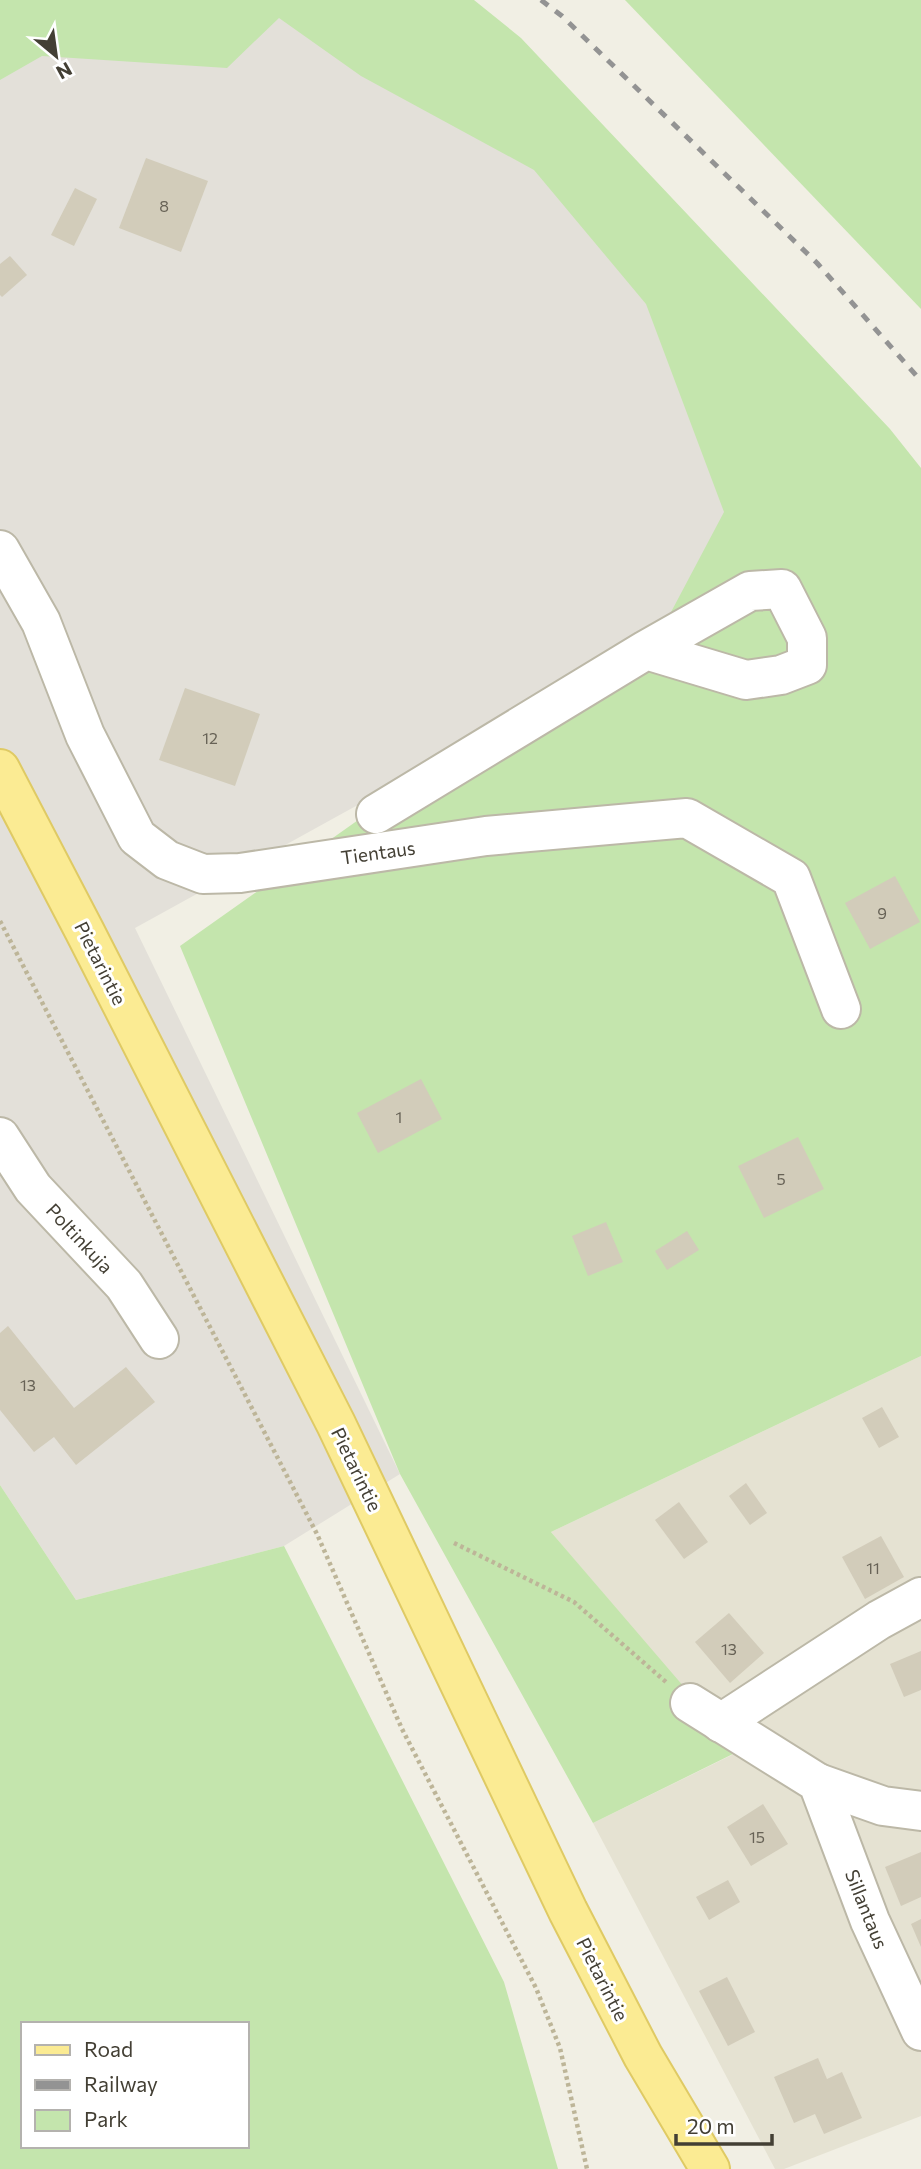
<svg xmlns="http://www.w3.org/2000/svg" width="921" height="2169" viewBox="0 0 921 2169" font-family="Commissioner,sans-serif">
	<rect width="100%" height="100%" fill="#f1efe4"/>
	<polygon fill="#e5e2d2" points="921,1356 921,2116 784,2169 775,2169 593,1823 738,1752 551,1532"/>
	<polygon fill="#e3e0d9" points="0,0 378,0 567,140 787,568 135,928 400,1474 284,1546 76,1600 0,1485"/>
	<g fill="#c4e5ad" fill-rule="evenodd">
		<polygon points="0,0 474,0 521,38 890,429 921,468 921,1356 551,1532 739,1751 593,1823 400,1474 180,946 385,801 643,665 724,512 646,304 534,170 361,76 279,18 227,68 42,56 0,80"/>
		<polygon points="625,0 921,0 921,309"/>
		<path d="M0 1485 76 1600 284 1546 504 1982 558 2169H0ZM23 2024H247V2146H23Z"/>
	</g>
	<g fill="#d2ccba">
		<polygon points="146,158 208,181 181,252 119,228"/>
		<polygon points="75,188 97,199 74,246 51,235"/>
		<polygon points="10,256 27,275 2,297 0,295 0,264"/>
		<polygon points="185,688 260,714 235,786 159,760"/>
		<polygon points="895,876 920,922 870,949 845,903"/>
		<polygon points="421,1079 442,1119 378,1153 357,1113"/>
		<polygon points="798,1137 824,1189 764,1218 738,1166"/>
		<polygon points="606,1222 623,1262 588,1276 572,1236"/>
		<polygon points="687,1231 699,1250 667,1270 655,1251"/>
		<polygon points="8,1326 74,1408 126,1367 155,1402 76,1465 54,1437 34,1452 0,1410 0,1333"/>
		<polygon points="882,1407 899,1437 879,1448 862,1418"/>
		<polygon points="746,1483 767,1513 750,1525 729,1496"/>
		<polygon points="679,1502 708,1542 684,1559 655,1520"/>
		<polygon points="881,1536 904,1577 865,1599 842,1557"/>
		<polygon points="729,1613 764,1653 730,1683 695,1642"/>
		<polygon points="921,1651 921,1690 904,1697 890,1664"/>
		<polygon points="763,1804 788,1844 751,1866 727,1827"/>
		<polygon points="921,1852 921,1897 901,1906 885,1867"/>
		<polygon points="728,1880 740,1902 709,1920 696,1897"/>
		<polygon points="921,1919 921,1947 911,1924"/>
		<polygon points="727,1977 755,2032 728,2046 699,1991"/>
		<polygon points="818,2058 827,2079 842,2072 862,2118 824,2134 815,2114 794,2123 774,2077"/>
	</g>
	<g fill="none" stroke-linecap="round" stroke-linejoin="round">
		<defs>
			<g id="minor">
				<polyline points="0,550 41,622 85,735 137,837 167,860 203,874 240,873 486,836 687,818 791,878 841,1009"/>
				<polyline points="376,814 646,650 750,591 782,589 807,638 807,665 781,675 746,680 646,650"/>
				<polyline points="0,1137 33,1188 124,1285 159,1339"/>
				<polyline points="690,1703 818,1783 870,1921 921,2031"/>
				<polyline points="721,1723 879,1620 921,1597"/>
				<polyline points="818,1783 883,1806 921,1811"/>
			</g>
			<polyline id="major" points="0,769 84,930 336,1424 568,1911 643,2056 710,2169"/>
		</defs>
		<use href="#minor" stroke="#bcb8a7" stroke-width="42"/>
		<use href="#major" stroke="#dfca64" stroke-width="42"/>
		<g stroke="#bdb598" stroke-width="4.5" stroke-dasharray="3.5 3.5" stroke-linecap="butt">
			<polyline points="0,921 317,1534 402,1729 536,1988 560,2048 587,2169"/>
			<polyline points="454,1543 574,1602 666,1682"/>
		</g>
		<use href="#minor" stroke="#fff" stroke-width="38"/>
		<use href="#major" stroke="#fbeb93" stroke-width="38"/>
		<polyline stroke="#939393" stroke-width="5" stroke-dasharray="9 9" stroke-linecap="butt" points="541,0 562,16 817,263 921,381"/>
	</g>
	<g text-anchor="middle" dominant-baseline="central" stroke-width="6" stroke-linejoin="round" paint-order="stroke">
		<g font-size="16" fill="#676256">
			<text x="164" y="205">8</text>
			<text x="210" y="737">12</text>
			<text x="882" y="912">9</text>
			<text x="399" y="1116">1</text>
			<text x="781" y="1178">5</text>
			<text x="28" y="1384">13</text>
			<text x="873" y="1567">11</text>
			<text x="729" y="1648">13</text>
			<text x="757" y="1836">15</text>
		</g>
		<g font-size="19" fill="#433f34" stroke="#fff">
			<text transform="translate(378 852) rotate(-8)">Tientaus</text>
			<text transform="translate(101 963) rotate(63)">Pietarintie</text>
			<text transform="translate(80 1238) rotate(47)">Poltinkuja</text>
			<text transform="translate(357 1469) rotate(64)">Pietarintie</text>
			<text transform="translate(867 1909) rotate(68)">Sillantaus</text>
			<text transform="translate(603 1979) rotate(63)">Pietarintie</text>
		</g>
	</g>
	<rect x="21" y="2022" width="228" height="126" fill="#ffffff" stroke="#b4b2ae" stroke-width="2"/>
	<rect x="35" y="2045" width="35" height="10" fill="#fbeb93" stroke="#b4b2ae" stroke-width="2"/>
	<text x="84" y="2057" font-size="21" fill="#433f34">Road</text>
	<rect x="35" y="2080" width="35" height="10" fill="#939393" stroke="#b4b2ae" stroke-width="2"/>
	<text x="84" y="2092" font-size="21" fill="#433f34">Railway</text>
	<rect x="35" y="2110" width="35" height="21" fill="#c4e5ad" stroke="#b4b2ae" stroke-width="2"/>
	<text x="84" y="2127" font-size="21" fill="#433f34">Park</text>
	<g transform="translate(56 56) rotate(151)" stroke="#ffffff" stroke-width="5" paint-order="stroke">
	<path d="M0-5L12 26L0 18L-12 26Z" fill="#433f34"/>
	<text y="-10" font-size="19" font-weight="bold" text-anchor="middle" fill="#433f34">N</text>
	</g>
	<path d="M676 2134v10h96v-10" fill="none" stroke="#433f34" stroke-width="3.5"/>
	<text x="687" y="2134" font-size="21" fill="#433f34" stroke="#ffffff" stroke-width="5" paint-order="stroke">20 m</text>
</svg>
